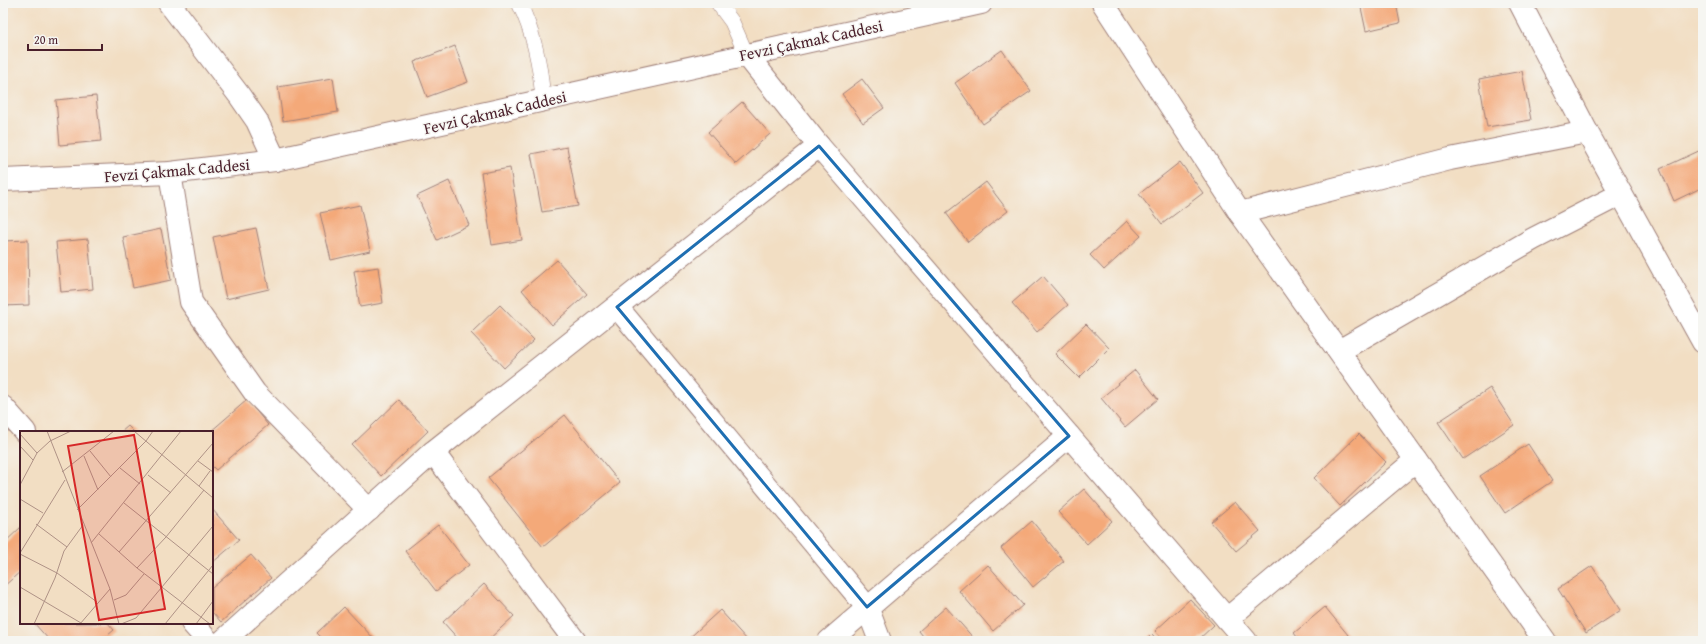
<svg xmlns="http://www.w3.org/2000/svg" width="1706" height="644" viewBox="0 0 1706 644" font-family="'Gentium Book Plus',serif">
	<rect width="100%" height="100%" fill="#f6f6f2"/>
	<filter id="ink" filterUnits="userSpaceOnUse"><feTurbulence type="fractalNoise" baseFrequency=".025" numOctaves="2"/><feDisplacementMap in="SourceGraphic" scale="8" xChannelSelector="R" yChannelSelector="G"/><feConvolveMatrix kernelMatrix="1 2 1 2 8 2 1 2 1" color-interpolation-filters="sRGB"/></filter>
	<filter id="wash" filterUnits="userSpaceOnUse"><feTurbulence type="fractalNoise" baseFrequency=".012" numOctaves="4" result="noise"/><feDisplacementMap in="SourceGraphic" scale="16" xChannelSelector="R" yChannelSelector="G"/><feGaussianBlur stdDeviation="0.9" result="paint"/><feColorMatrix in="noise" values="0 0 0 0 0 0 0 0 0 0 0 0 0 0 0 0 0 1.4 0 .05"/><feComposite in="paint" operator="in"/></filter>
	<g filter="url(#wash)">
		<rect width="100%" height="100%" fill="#f2dec3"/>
		<g id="blocks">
			<g fill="#f4a979">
				<polygon points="1360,3 1396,3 1400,23 1366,31"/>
				<polygon points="455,46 468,82 427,97 414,62"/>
				<polygon points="1002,50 1031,91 983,124 955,83"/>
				<polygon points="1522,71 1531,120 1487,127 1479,79"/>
				<polygon points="333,78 338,112 283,121 278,87"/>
				<polygon points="862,79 884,108 863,123 842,94"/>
				<polygon points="96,96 101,141 60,145 56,100"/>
				<polygon points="742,102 770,134 736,164 708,132"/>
				<polygon points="567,147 578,206 542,212 531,154"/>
				<polygon points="1703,149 1703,187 1674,201 1660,169"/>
				<polygon points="1180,162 1203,193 1162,224 1139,194"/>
				<polygon points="510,168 522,240 492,245 481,173"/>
				<polygon points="449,181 469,225 437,240 417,196"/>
				<polygon points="986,182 1008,211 968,242 946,213"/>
				<polygon points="360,205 370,251 331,260 320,213"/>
				<polygon points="1127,221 1141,236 1104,270 1090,255"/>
				<polygon points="256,228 269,289 226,299 213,237"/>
				<polygon points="161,229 171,280 133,288 123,237"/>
				<polygon points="88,239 93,289 61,292 56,242"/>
				<polygon points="28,240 29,305 3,306 3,241"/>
				<polygon points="557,260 587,294 552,325 522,290"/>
				<polygon points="378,267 383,303 360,307 354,271"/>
				<polygon points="1043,276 1068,305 1037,332 1012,303"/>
				<polygon points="500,305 534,340 504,368 471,333"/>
				<polygon points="1086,324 1109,348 1079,378 1055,354"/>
				<polygon points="1135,370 1158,399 1125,427 1101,398"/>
				<polygon points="1490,388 1514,425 1463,459 1438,422"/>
				<polygon points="247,400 268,425 216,470 212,466 212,432 210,432"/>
				<polygon points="399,400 428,431 381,476 352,445"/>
				<polygon points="565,415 620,483 543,547 488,478"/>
				<polygon points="128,426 134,432 121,432"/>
				<polygon points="1359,434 1386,462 1340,506 1314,478"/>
				<polygon points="1528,444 1552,481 1505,513 1480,476"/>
				<polygon points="1084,489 1112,521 1087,544 1058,512"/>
				<polygon points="1235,502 1260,531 1236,551 1211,522"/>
				<polygon points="212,509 239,540 212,563"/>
				<polygon points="1032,521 1064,561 1033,587 1001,548"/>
				<polygon points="438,525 469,565 436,591 405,551"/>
				<polygon points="21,527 21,571 3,587 3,544"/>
				<polygon points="251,555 271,578 221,622 212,612 212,588"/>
				<polygon points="988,565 1023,605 993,631 959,591"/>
				<polygon points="1592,566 1621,610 1586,633 1558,589"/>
				<polygon points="484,584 514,616 487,641 460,641 443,622"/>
				<polygon points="1190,599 1214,625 1197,641 1164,641 1155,631"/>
				<polygon points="344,607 376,641 325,641 317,633"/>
				<polygon points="946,607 976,641 927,641 919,631"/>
				<polygon points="1325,607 1353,641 1300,641 1294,633"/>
				<polygon points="720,610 748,641 686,641"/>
				<polygon points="34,623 108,623 114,630 101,641 50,641"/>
				<polygon points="1152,634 1158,641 1145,641"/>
			</g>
		</g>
	</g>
	<g filter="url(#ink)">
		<use href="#blocks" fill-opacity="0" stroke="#9e7e77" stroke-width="1"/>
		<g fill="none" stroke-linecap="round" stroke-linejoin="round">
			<defs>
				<g id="service">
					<path d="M519 3C535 35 541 67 543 102"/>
					<polyline points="718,3 732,22 746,54"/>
				</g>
				<g id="minor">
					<polyline points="169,3 239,95 257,121 275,160"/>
					<polyline points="1103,3 1240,213 1545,641"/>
					<polyline points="1520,3 1587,132 1703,342"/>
					<polyline points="746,54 819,146 1246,641"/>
					<polyline points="170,173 191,302 255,393 369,510"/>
					<polyline points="1240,213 1450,159 1587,132"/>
					<polyline points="617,307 867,607 880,641"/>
					<polyline points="1339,351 1533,239 1621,194"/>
					<polyline points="3,407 25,432"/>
					<polyline points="433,452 575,641"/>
					<polyline points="1227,619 1416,460"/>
					<polyline points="192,623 208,641"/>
					<polyline points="223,641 433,452 819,146"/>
					<polyline points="829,641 1069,436"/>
				</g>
				<polyline id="secondary" points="3,180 170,173 275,160 981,3"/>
			</defs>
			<use href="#service" stroke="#9e7e77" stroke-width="16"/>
			<use href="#minor" stroke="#9e7e77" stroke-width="24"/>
			<use href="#secondary" stroke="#9e7e77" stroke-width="24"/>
			<use href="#service" stroke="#fff" stroke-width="15"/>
			<use href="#minor" stroke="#fff" stroke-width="22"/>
			<use href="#secondary" stroke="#fff" stroke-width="22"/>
		</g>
	</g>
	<path fill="none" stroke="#1f6fb2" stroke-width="3" stroke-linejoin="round" d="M819 146 1069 436 867 607 617 307Z"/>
	<g text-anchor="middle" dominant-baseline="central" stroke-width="3" stroke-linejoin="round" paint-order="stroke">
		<g font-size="16" fill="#4a1f2b" stroke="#f6f6f2">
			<text transform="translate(811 40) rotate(-12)">Fevzi Çakmak Caddesi</text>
			<text transform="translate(495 112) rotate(-13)">Fevzi Çakmak Caddesi</text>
			<text transform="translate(177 170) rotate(-5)">Fevzi Çakmak Caddesi</text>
		</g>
	</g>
	<g transform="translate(20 431)">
		<rect width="193" height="193" fill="#f2dec3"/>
		<path fill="none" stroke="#af9286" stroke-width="1" d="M27 0 90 158 99 193M114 0 193 67M0 3 17 22M0 15 13 29M70 20 91 46M64 25 78 59M178 30 193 41M100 37 120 53M42 41 94 0M128 44 151 62M0 54 17 22 30 10 51 0M179 55 190 40M0 68 23 82M104 72 193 143M57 79 126 10 133 0M16 93 47 116M79 103 117 137 190 193M71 112 161 0M99 121 193 12M0 122 45 49M0 123 37 142 77 171M117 137 146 106 184 59M0 156 61 192M94 169 106 164 124 143M14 193 35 147 44 120 63 94M60 193 90 158M101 193 116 187 193 95M145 193 193 134M176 193 193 170"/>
		<path fill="#d62828" fill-opacity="0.15" stroke="#d62828" stroke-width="2" d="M114 4 145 178 79 189 48 15Z"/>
		<rect width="193" height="193" fill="none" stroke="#4a1f2b" stroke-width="2"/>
	</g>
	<rect width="1706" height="644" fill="none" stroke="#f6f6f2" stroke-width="16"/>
	<path d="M28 44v6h74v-6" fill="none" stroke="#4a1f2b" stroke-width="2"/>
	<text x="34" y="44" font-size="12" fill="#4a1f2b" stroke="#f6f6f2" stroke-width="3" paint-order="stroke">20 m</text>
</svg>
